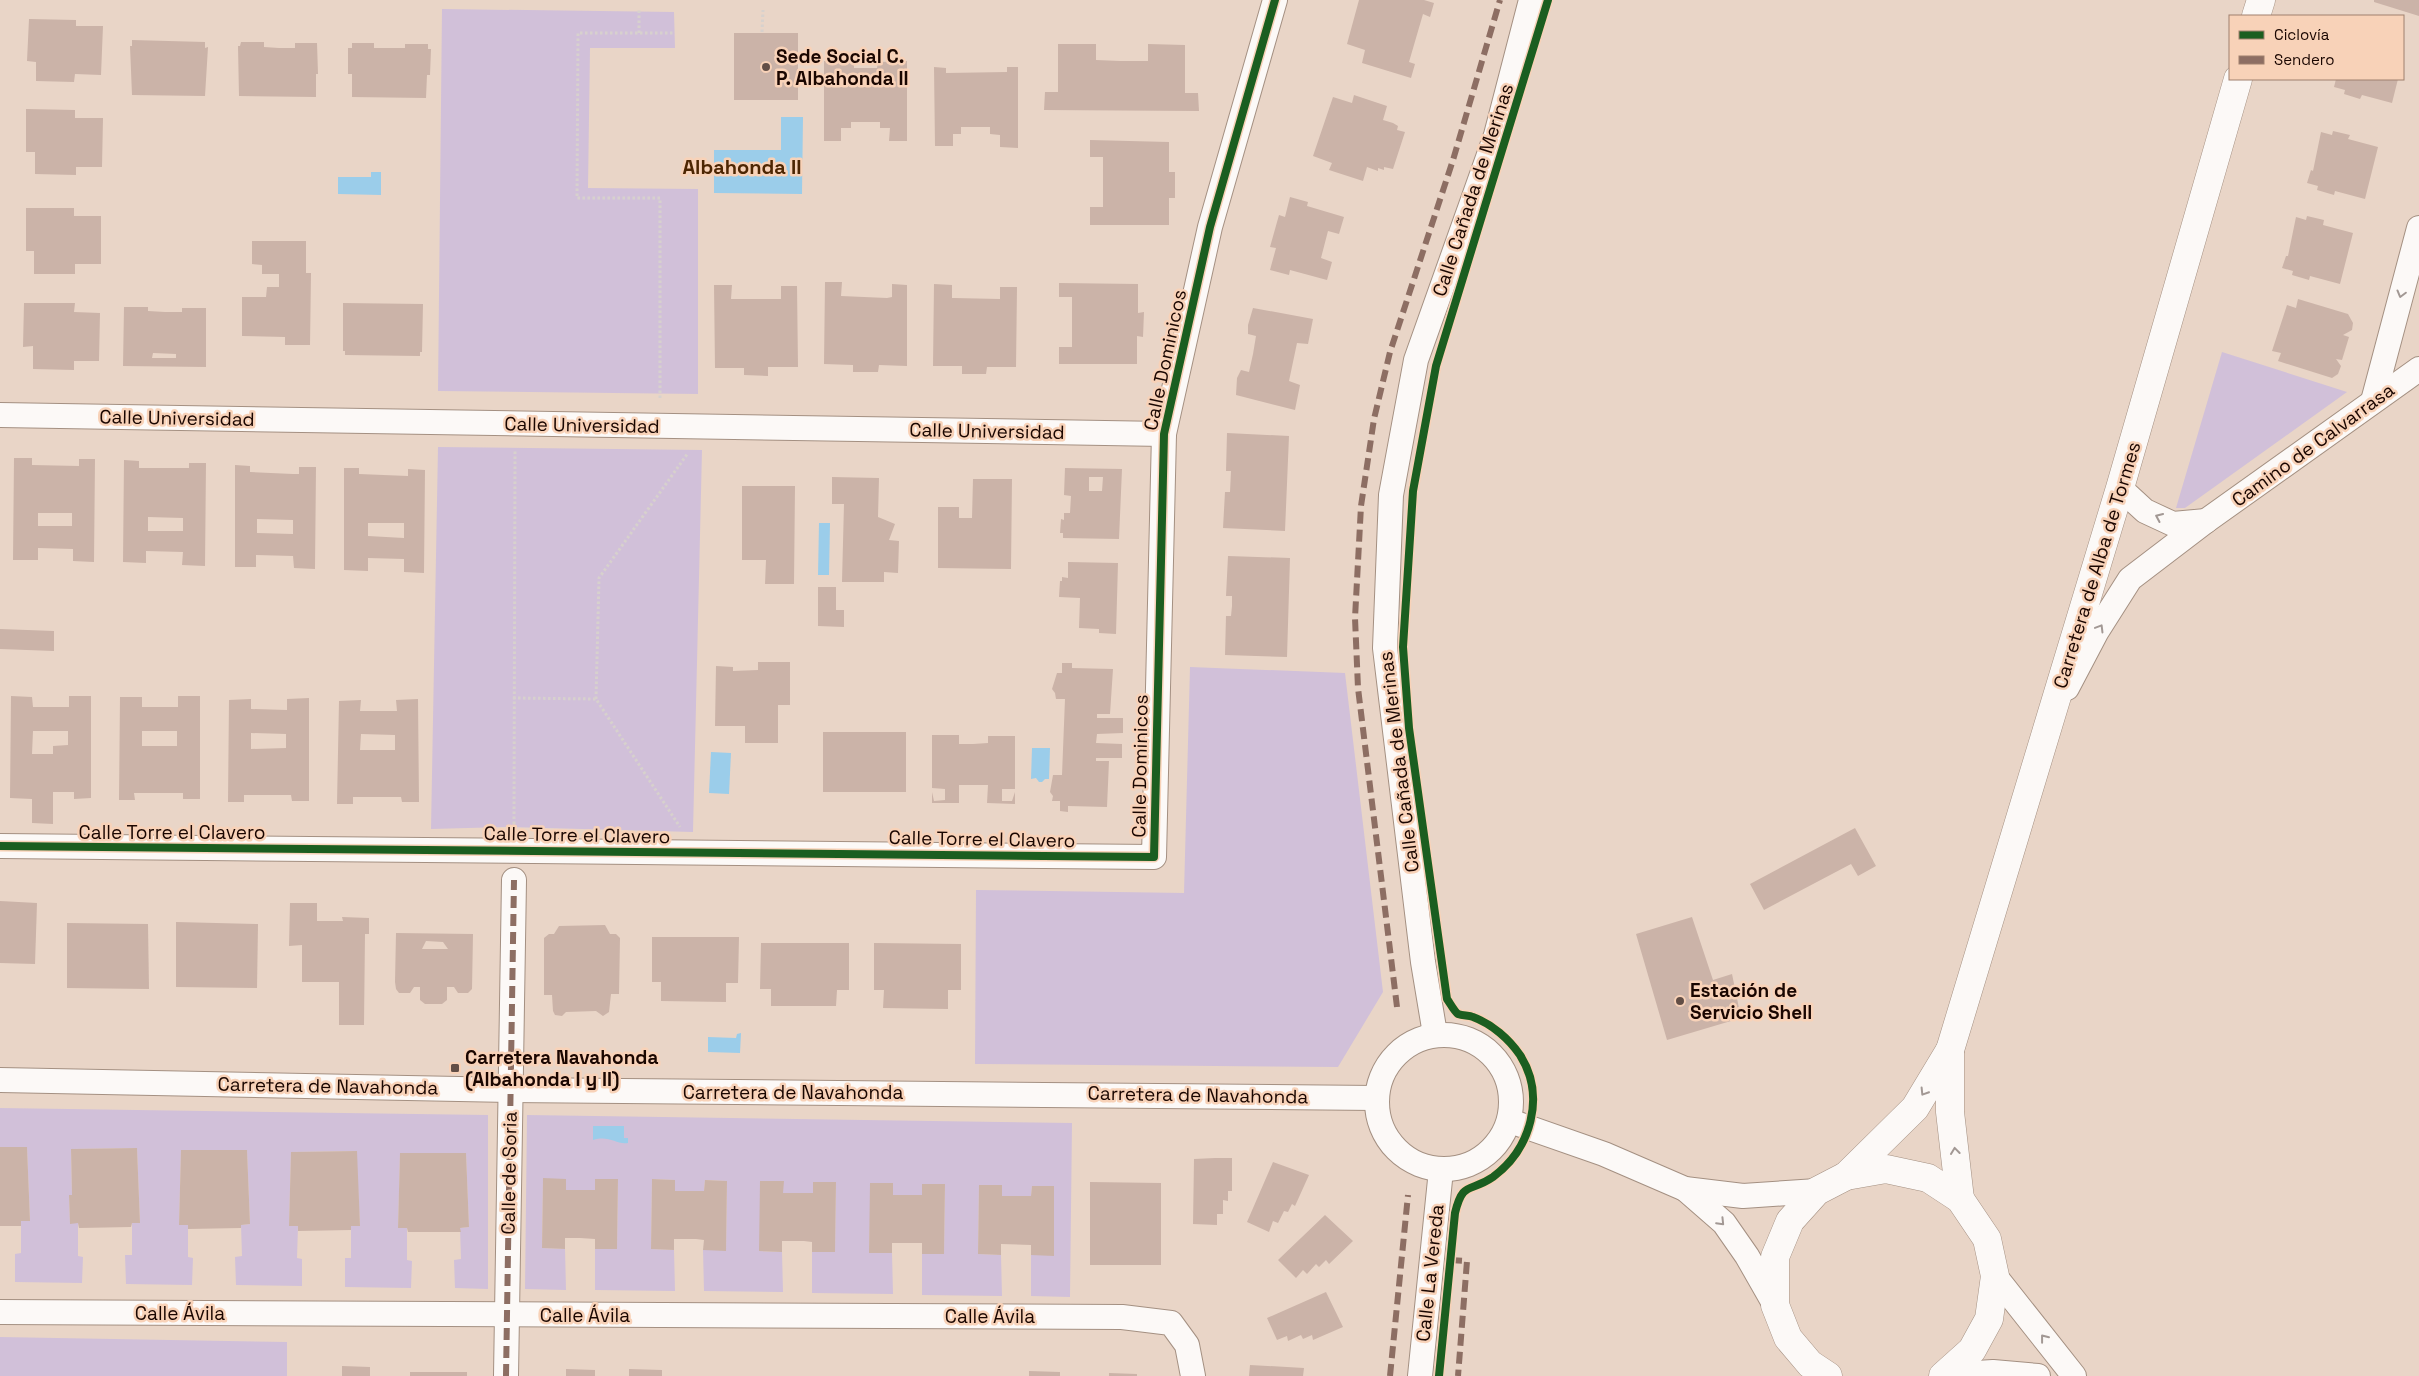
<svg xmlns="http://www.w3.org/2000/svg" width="2419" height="1376" viewBox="0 0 2419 1376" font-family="'Space Grotesk',sans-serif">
	<rect width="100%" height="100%" fill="#e9d5c7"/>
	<g fill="#d1c0d9">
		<polygon points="442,9 674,12 675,48 590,48 588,188 698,189 698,394 438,391"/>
		<polygon points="2222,352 2347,392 2185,508 2176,508"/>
		<polygon points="438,447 702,450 693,832 505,827 431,829"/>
		<polygon points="1190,667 1345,673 1383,992 1338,1067 975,1064 976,890 1184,893"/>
		<polygon points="0,1108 488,1115 488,1289 455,1288 454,1260 461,1259 460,1228 469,1227 466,1153 400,1154 398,1228 407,1228 407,1260 412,1261 411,1288 345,1287 345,1258 351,1258 351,1226 360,1226 356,1151 291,1152 289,1226 298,1226 297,1258 302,1259 302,1286 236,1285 235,1257 242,1256 241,1225 250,1224 247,1150 181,1151 179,1225 188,1225 188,1257 193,1258 192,1285 126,1284 125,1255 132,1255 132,1223 140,1223 137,1148 71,1149 72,1195 69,1195 70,1223 78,1223 78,1256 83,1257 82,1283 15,1282 15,1254 21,1253 21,1221 30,1221 27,1147 0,1147"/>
		<polygon points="527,1115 1072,1123 1070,1297 1031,1296 1031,1255 1054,1255 1054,1186 1032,1186 1031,1196 1002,1196 1002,1185 979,1185 978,1254 1001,1255 1002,1296 922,1295 922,1254 944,1254 945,1184 923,1184 922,1195 893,1195 893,1183 871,1183 869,1253 892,1253 893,1294 812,1293 812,1252 835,1252 836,1182 813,1182 813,1193 783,1193 783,1182 759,1251 782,1252 783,1292 704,1291 703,1250 726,1250 727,1181 705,1180 704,1191 675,1191 675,1180 652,1179 651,1249 674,1250 675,1291 595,1290 595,1249 617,1249 618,1180 596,1179 595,1190 566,1190 566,1179 543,1179 542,1248 565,1249 566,1290 525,1289"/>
		<polygon points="0,1337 287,1342 287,1376 0,1376"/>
	</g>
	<g fill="#9bcdea">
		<polygon points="781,117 803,117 802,194 714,193 714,150 781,150"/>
		<polygon points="371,172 381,172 381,195 338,194 338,177 371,177"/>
		<polygon points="819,523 830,523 829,575 818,575"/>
		<polygon points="1032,748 1050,748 1049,779 1045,779 1042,782 1039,782 1036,778 1031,779"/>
		<polygon points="711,752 731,753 729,794 709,793"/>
		<polygon points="741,1033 740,1053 708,1052 708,1037 736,1038 737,1034"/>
		<path d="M593 1126H624V1138H628V1143C616 1145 610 1135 593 1140Z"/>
	</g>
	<g fill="#cbb3a8" fill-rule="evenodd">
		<polygon points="1359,0 1424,0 1434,3 1430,17 1423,14 1409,62 1415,64 1411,78 1362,63 1365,50 1347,44"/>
		<polygon points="2374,0 2419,0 2419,16 2374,2"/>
		<polygon points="29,19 76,20 76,26 103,26 101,75 75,74 74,82 36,81 36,62 27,61"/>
		<rect x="734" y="33" width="64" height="67"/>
		<polygon points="132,40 205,42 205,48 208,47 205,96 132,95 130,46 132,46"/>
		<polygon points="241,42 264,42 264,47 279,48 295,48 295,43 317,43 318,74 316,74 316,97 239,96 238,46 240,46"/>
		<polygon points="352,43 374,43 374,48 405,48 405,44 428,44 428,49 431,49 430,75 427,75 426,98 352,97 352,74 348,74 348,48 352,48"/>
		<polygon points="1058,44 1096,44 1096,60 1120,61 1148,61 1148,44 1185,45 1185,93 1198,93 1199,111 1044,110 1045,92 1058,92"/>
		<polygon points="824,61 854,61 854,68 877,68 878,62 907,61 907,141 889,141 890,128 880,128 880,122 851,122 851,128 841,128 841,141 824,141"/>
		<polygon points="934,67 946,68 946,73 1007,72 1007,67 1018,67 1018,148 1000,147 1000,135 990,134 990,127 961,127 961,134 953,134 953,146 935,146"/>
		<polygon points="2336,79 2398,79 2392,103 2362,95 2360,99 2344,94 2345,90 2334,87"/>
		<polygon points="1354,95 1387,106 1383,120 1393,123 1398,126 1397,130 1405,132 1393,169 1384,167 1384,170 1378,168 1378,171 1367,167 1363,181 1329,170 1332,163 1313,156 1333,97 1352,103"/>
		<polygon points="26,109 75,110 75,118 103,118 102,167 76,167 76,175 35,174 35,152 26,152"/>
		<polygon points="2333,131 2350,135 2348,139 2378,147 2365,199 2335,191 2334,195 2317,190 2318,186 2307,183 2311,170 2313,171 2321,132 2332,135"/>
		<polygon points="1090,140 1169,142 1169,172 1175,172 1175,198 1169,198 1169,225 1090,225 1090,207 1103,207 1103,157 1090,157"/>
		<polygon points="1290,197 1308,202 1307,206 1344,217 1339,234 1328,231 1321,258 1332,262 1327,280 1290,270 1289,275 1270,270 1276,248 1270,247 1279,215 1285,217"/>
		<polygon points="26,208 74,208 74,216 101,216 101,264 75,264 75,274 34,274 34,251 26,251"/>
		<polygon points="2307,216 2324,220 2323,225 2353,233 2340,284 2310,276 2309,280 2292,275 2293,271 2282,268 2286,256 2288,256 2296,217 2306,220"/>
		<polygon points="252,241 306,241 306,273 311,273 310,345 285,345 285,337 242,336 242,297 266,297 267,287 279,287 279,274 262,274 262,265 252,264"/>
		<polygon points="825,282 842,282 841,296 887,298 892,297 892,284 907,285 907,366 879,365 878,372 853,372 853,365 824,364"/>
		<polygon points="1059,283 1138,284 1138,313 1144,312 1143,337 1137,336 1137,364 1059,364 1059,347 1072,347 1072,297 1059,297"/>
		<polygon points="934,284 952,285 952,298 954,298 1000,299 1000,287 1017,287 1016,367 987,367 986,374 962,374 962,366 933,366"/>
		<polygon points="714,285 732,285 731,299 781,299 781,286 797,286 798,367 768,367 768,376 744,375 744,368 715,368"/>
		<polygon points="2298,299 2348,314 2353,323 2352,330 2343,335 2349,337 2342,360 2336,359 2341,366 2338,374 2332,378 2278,361 2281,353 2272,351 2287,305 2296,308"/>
		<polygon points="24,303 75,303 74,312 100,313 99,361 74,361 74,370 33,369 33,346 23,347"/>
		<polygon points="343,303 423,304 422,352 420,352 420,356 345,355 345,351 343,351"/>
		<path d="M124 307H148V311L165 312H182V308H206V367L123 366ZM153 353 176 354V358H152Z"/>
		<polygon points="1253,308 1313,319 1308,344 1297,343 1289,381 1300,385 1295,410 1236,395 1237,378 1241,370 1249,372 1253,354 1256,336 1248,334 1248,325"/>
		<polygon points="1227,433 1289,436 1285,531 1223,528 1225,492 1230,492 1231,471 1226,471"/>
		<path d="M14 458H32V465L79 466V459H95L94 562 73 561V549L38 548V560H13ZM38 513H72V526H38Z"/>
		<path d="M124 460 139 461V468H189V463H206L205 566 182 565 183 552 146 551V563L123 562ZM148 517 183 518V531H148Z"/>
		<path d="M235 465 250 466V472L293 474H299V467H316L315 569 294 568 293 556 256 555V567H235ZM257 519 293 520V534L257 533Z"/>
		<path d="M344 468H359V474L408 476V469L425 470 424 573 404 572V559L368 558V571L344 570ZM368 523H404V538L368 536Z"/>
		<path d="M1065 468 1122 469 1119 539 1063 538V533H1060L1061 519 1064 520V513H1070L1071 496 1064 495ZM1089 477H1103L1102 491H1089Z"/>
		<polygon points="832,477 879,478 878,517 895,524 889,540 899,541 898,573 884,572 884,582 842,582 844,504 832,504"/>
		<polygon points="973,479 1012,479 1011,569 938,568 938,507 959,507 959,518 972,518"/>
		<polygon points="742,486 795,486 794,584 765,584 766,560 742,560"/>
		<polygon points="1228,556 1290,558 1287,657 1225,655 1226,616 1231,616 1232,606 1232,596 1226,596"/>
		<polygon points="1068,562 1118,563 1116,634 1099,633 1099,629 1079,628 1080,598 1059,597 1060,581 1062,581 1062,577 1068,578"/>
		<polygon points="818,587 836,587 836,610 844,610 844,627 818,626"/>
		<polygon points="0,629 54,631 54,651 0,649"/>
		<polygon points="758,662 790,662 790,705 778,705 778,743 745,743 745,726 715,726 716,666 733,667 733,671 758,670"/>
		<polygon points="1062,663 1072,663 1072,668 1113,669 1110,714 1097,714 1097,718 1123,718 1123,733 1097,734 1096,743 1122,744 1122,758 1096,758 1096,761 1109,761 1107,807 1068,806 1068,812 1060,811 1060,801 1052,801 1053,796 1050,792 1053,775 1062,775 1065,699 1056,699 1055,693 1052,689 1057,673 1062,673"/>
		<path d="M11 696 32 697 33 707H69V696H91V798L74 799V792H53V824L32 823V799L10 798ZM33 731H68V745L53 746V754H32Z"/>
		<path d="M178 696H200V799H183V793H134L135 800H119L120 697H142V707H178ZM142 731H177V746H142Z"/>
		<path d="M309 698V801H292L291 795H244V802H228L229 700 251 699V709L287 710V699ZM251 733 286 734V748L251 749Z"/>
		<path d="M418 699 419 802H402L401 797H353V804H337L339 701 361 700 360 711H397L396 700ZM361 734 395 735V750H360Z"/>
		<rect x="823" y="732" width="83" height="60"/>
		<polygon points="932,735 959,735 959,744 973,744 988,743 988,736 1015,736 1015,789 1002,789 1002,801 1012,801 1015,792 1015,804 987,803 988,785 959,785 959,803 932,803 932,792 934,801 945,800 945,789 932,788"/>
		<polygon points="1855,828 1876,866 1858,876 1851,864 1764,910 1750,884"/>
		<polygon points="0,901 37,903 35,964 0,963"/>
		<polygon points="290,903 317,903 317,921 343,921 342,917 369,918 369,934 365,934 364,1025 339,1025 339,982 302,982 302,945 289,946"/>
		<polygon points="1692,917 1713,980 1732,974 1741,1018 1667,1040 1636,934"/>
		<polygon points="176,922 258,924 257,988 176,987"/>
		<polygon points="67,923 148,924 149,989 67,988"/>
		<polygon points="605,925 610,934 616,934 620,938 619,994 611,994 609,1012 603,1016 596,1011 566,1012 562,1016 555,1015 553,1011 552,995 544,995 544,938 549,934 554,934 559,926"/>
		<path d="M396 933 473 934 472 989 468 993H458L454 987H447V1000L442 1004H425L420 1000V987H414L410 993H399L396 989 395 982ZM426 941 443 942 448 949H422Z"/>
		<polygon points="652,937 739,937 738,983 726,983 726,1002 661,1001 661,982 652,982"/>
		<polygon points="761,943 849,943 849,990 837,990 836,1006 771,1006 771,989 760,989"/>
		<polygon points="874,943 961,944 961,990 948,990 948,1009 883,1008 884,990 874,990"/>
		<polygon points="0,1147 27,1147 30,1221 21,1221 21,1226 0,1226"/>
		<polygon points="137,1148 140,1223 132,1223 131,1227 79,1228 78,1223 70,1224 69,1195 72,1195 71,1149"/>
		<polygon points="181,1150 247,1150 250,1224 241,1225 241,1228 188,1229 188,1225 179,1225"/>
		<polygon points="357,1151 360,1226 351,1226 351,1230 298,1231 298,1226 289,1226 291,1152"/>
		<polygon points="400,1153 466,1153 469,1227 460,1228 461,1232 408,1232 407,1228 398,1228"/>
		<polygon points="1215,1158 1232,1158 1232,1191 1228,1191 1228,1201 1223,1200 1223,1214 1217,1214 1217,1225 1193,1224 1194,1159"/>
		<polygon points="1273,1162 1309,1175 1295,1206 1292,1204 1288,1212 1284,1211 1278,1223 1273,1221 1269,1232 1247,1222"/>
		<polygon points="543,1178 566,1179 566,1190 595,1190 595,1179 618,1179 617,1249 595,1249 595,1239 580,1238 565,1238 565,1249 542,1248"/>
		<polygon points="652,1179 675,1180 675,1191 704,1191 705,1180 727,1181 726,1251 703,1250 704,1240 696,1239 674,1239 674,1250 651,1249"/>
		<polygon points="760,1181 784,1181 783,1193 813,1193 813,1182 836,1182 835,1252 812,1252 812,1242 804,1241 782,1241 782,1252 759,1251"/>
		<polygon points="1090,1182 1161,1183 1161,1265 1090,1265"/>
		<polygon points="870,1183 893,1183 893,1195 922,1195 922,1184 945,1184 944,1254 922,1254 922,1243 892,1243 892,1253 869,1253"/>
		<polygon points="979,1185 1002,1185 1002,1196 1031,1196 1032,1186 1054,1186 1054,1256 1031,1255 1031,1245 1001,1244 1001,1255 978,1254"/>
		<polygon points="1325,1215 1353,1241 1329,1264 1326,1260 1319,1267 1316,1264 1307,1274 1303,1270 1296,1278 1278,1260"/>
		<polygon points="1326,1292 1343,1327 1313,1340 1312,1335 1303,1339 1301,1335 1288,1341 1287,1336 1277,1340 1267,1318"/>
		<polygon points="1250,1365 1304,1368 1303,1376 1249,1376"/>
		<polygon points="342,1366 370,1367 370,1376 342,1376"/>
		<polygon points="566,1369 595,1370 595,1376 566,1376"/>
		<polygon points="629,1369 662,1370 662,1376 629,1376"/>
		<polygon points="1029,1371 1060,1372 1060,1376 1029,1376"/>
		<rect x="410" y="1372" width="57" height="4"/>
		<polygon points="1109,1373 1137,1374 1137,1376 1109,1376"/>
	</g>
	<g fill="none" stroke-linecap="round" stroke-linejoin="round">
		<defs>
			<g id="street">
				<polyline points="2373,401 2419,228"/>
				<polyline points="0,415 1164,434"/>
				<polyline points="2120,488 2145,511 2173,524 2206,521"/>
				<polyline points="2067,688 2097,631 2130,579 2206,521 2419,369"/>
				<polyline points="0,846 1154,857 1164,434 1210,227 1275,0"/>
				<polyline points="1435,1034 1423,962 1385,648 1391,495 1416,360 1496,135 1531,0"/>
				<circle cx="1444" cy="1102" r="67"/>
				<polyline points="0,1080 510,1090 1376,1098"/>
				<polyline points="1510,1121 1604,1154 1685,1189 1743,1196 1817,1191"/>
				<polyline points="1685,1189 1724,1223 1747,1256 1775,1305"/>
				<polyline points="1995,1276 2074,1376"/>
				<polyline points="0,1312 1122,1317 1171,1323 1187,1345 1193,1376"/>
				<polyline points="1944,1375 1993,1372 2038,1376"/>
				<polyline points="506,1376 514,880"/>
				<polyline points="1420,1376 1441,1170"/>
			</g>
			<g id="primary">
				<polyline points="2256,16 2261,0"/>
				<polyline points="1950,1050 1950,1112 1960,1199"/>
				<polyline points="1846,1176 1915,1108 1950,1050 2120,488 2238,79"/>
				<polyline points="1828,1376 1810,1364 1788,1338 1775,1305 1775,1257 1790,1221 1817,1191 1846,1176 1886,1169 1928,1178 1960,1199 1987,1239 1995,1276 1989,1319 1972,1350 1943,1376"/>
			</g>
		</defs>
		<use href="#street" stroke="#a49082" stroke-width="26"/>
		<use href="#primary" stroke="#a49082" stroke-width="29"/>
		<g stroke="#d7d1cd" stroke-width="3" stroke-dasharray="2.5 2.5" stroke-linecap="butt">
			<polyline points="762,32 763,10"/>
			<polyline points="639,33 639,9"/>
			<polyline points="660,398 660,198 577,198 578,33 674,33"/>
			<polyline points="513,698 596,699 680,827"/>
			<polyline points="596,699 599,578 688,453"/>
			<polyline points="514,824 515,450"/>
		</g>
		<use href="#street" stroke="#fcf9f7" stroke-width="24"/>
		<use href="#primary" stroke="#fcf9f7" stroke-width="28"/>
		<g stroke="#8d6e63" stroke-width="6" stroke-dasharray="12 6" stroke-linecap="butt">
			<polyline points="1397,1007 1358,688 1355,618 1361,506 1374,419 1390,352 1453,160 1500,0"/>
			<polyline points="1450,1260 1467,1261 1458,1376"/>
			<polyline points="506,1376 514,880"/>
			<polyline points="1390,1376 1408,1195"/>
		</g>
		<defs>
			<g id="cycleway">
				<polyline points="0,846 1154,857 1164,434 1210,227 1275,0"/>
				<path d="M1439 1376 1455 1213C1463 1180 1470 1193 1493 1177 1531 1149 1546 1096 1520 1055 1509 1039 1492 1024 1473 1017 1469 1015 1463 1016 1458 1014 1454 1011 1450 1003 1447 999L1409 728 1403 647 1413 491 1436 366 1548 0"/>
			</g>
		</defs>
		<use href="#cycleway" stroke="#f8d2b8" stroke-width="11"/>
		<use href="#cycleway" stroke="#1b5e20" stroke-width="8"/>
	</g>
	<defs><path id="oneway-chevron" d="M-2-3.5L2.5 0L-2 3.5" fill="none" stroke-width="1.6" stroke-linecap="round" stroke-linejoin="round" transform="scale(1.25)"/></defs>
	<g stroke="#a29894">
		<use href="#oneway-chevron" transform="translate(2401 294) rotate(105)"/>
		<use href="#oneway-chevron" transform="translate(2159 517) rotate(-156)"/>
		<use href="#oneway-chevron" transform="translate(2100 628) rotate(-59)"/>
		<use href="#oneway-chevron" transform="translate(1924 1092) rotate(122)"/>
		<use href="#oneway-chevron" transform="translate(1955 1151) rotate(-97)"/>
		<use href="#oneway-chevron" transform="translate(1721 1222) rotate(46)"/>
		<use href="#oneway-chevron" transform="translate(2044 1338) rotate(-128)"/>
	</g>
	<g fill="#624e46" stroke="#f8d2b8" stroke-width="2">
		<circle cx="766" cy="67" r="5"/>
		<circle cx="1680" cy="1001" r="5"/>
		<rect x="450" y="1063" width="10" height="10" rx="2.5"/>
	</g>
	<g text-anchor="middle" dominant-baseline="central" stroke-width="5" stroke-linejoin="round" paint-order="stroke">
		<g font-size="19" font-weight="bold" fill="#1a0600" stroke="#f8d2b8" text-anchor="start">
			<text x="776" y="56">Sede Social C.<tspan x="776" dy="22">P. Albahonda II</tspan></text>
			<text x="1690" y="990">Estación de<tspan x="1690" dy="22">Servicio Shell</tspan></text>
			<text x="465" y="1057">Carretera Navahonda<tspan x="465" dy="22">(Albahonda I y II)</tspan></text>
		</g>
		<g font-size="19" fill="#1a0600" stroke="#f8d2b8">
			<text transform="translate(1473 190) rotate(-72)">Calle Cañada de Merinas</text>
			<text transform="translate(1165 360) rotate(-78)">Calle Dominicos</text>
			<text transform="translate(177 418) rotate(1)">Calle Universidad</text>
			<text transform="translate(582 425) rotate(1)">Calle Universidad</text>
			<text transform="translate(987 431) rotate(1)">Calle Universidad</text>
			<text transform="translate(2313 445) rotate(-36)">Camino de Calvarrasa</text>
			<text transform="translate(2097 565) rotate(-73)">Carretera de Alba de Tormes</text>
			<text transform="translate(1399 762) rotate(-97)">Calle Cañada de Merinas</text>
			<text transform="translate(1140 766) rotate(-89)">Calle Dominicos</text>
			<text x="172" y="832">Calle Torre el Clavero</text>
			<text transform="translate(577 835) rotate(1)">Calle Torre el Clavero</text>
			<text transform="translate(982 839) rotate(1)">Calle Torre el Clavero</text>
			<text transform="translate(328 1086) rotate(1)">Carretera de Navahonda</text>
			<text x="793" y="1092">Carretera de Navahonda</text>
			<text transform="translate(1198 1095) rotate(1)">Carretera de Navahonda</text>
			<text transform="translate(509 1173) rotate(-89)">Calle de Soria</text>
			<text transform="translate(1430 1273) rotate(-84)">Calle La Vereda</text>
			<text x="180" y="1313">Calle Ávila</text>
			<text x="585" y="1315">Calle Ávila</text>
			<text x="990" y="1316">Calle Ávila</text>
		</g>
		<g font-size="20" font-weight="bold" fill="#4d2603" stroke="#f8d2b8">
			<text x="742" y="167">Albahonda II</text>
		</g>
	</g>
	<rect x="2229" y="15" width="175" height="65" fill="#f8d2b8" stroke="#9f806e"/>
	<rect x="2239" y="31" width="25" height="8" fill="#1b5e20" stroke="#9f806e"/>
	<text x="2274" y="40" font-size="15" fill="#1a0600">Ciclovía</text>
	<rect x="2239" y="56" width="25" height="8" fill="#8d6e63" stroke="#9f806e"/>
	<text x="2274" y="65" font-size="15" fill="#1a0600">Sendero</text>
</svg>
